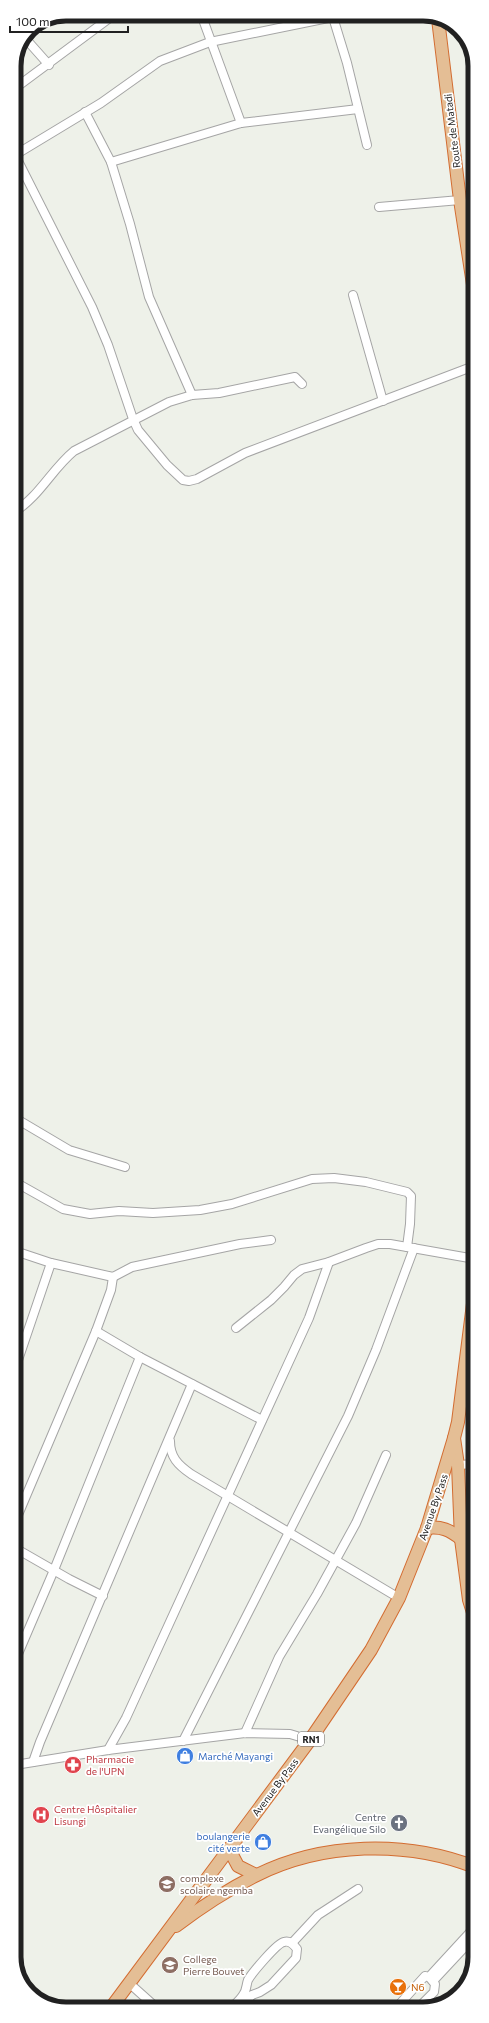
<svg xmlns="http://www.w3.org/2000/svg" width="489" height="2023" viewBox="0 0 489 2023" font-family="Commissioner,sans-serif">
	<rect width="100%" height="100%" fill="#eef1e9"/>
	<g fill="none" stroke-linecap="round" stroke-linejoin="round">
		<defs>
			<g id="minor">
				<polyline points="201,14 241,123"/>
				<polyline points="332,14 347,63 367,145"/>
				<polyline points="25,38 49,65"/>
				<polyline points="14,89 115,14"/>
				<polyline points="85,112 111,162 130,224 149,297 192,395"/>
				<polyline points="14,153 92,307 108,345 133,419 138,430 167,465 183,480 189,481 197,479 245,453 474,366"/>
				<polyline points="15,155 101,103 160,61 210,42 333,17"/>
				<polyline points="111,162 241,123 358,109"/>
				<polyline points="379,207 460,200"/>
				<polyline points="353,295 383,401"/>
				<path d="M14 512C39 497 52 469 74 451L169 402 192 395 219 393 295 377 302 384"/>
				<polyline points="15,1118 69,1150 125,1167"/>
				<polyline points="15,1182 63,1209 90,1214 119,1211 153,1213 200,1210 232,1204 312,1179 334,1178 366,1182 407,1192 411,1196 410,1224 407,1247"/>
				<polyline points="15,1251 51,1263 113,1277 132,1267 240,1244 271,1240"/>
				<polyline points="236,1328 271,1300 284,1287 294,1275 302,1269 329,1262 366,1248 378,1244 390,1244 475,1259"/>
				<polyline points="96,1331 140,1357 262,1420"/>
				<polyline points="15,1369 51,1263"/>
				<path d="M170 1441C170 1457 178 1465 191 1474L399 1598"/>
				<polyline points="458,1465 475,1464"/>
				<polyline points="15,1522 96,1331 111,1290 113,1277"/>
				<polyline points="460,1528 475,1527"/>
				<polyline points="15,1548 69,1579 103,1596"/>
				<polyline points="15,1661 54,1570 140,1357"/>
				<polyline points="245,1733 279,1657 317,1594 356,1523 386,1455"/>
				<polyline points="183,1741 348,1416 376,1350 414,1248"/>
				<polyline points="108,1750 126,1718 309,1318 329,1262"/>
				<polyline points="33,1762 40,1742 192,1384"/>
				<polyline points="15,1765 108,1750 245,1733 290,1734 310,1740"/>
				<polyline points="292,1943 318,1915 358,1889"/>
				<polyline points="433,1981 475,1936"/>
				<polyline points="129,1983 158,2009"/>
				<path d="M231 2008C235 2004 240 2000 243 1995 247 1990 246 1985 248 1980 252 1973 277 1943 284 1942 290 1940 294 1945 297 1949L296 1958 271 1985 260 1992 252 1995 238 2008"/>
				<polyline points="396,2008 425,1976 429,1977 475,1927"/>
				<polyline points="418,2008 434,1992 435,1984 429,1977"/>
			</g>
			<g id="highway">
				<polyline points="438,19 460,200 474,291"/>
				<polyline points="475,1288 458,1422 454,1438 458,1465 461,1539 469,1600 475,1619"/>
				<path d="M427 1528C441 1526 450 1530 461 1539"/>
				<polyline points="229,1849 238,1866 256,1875"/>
				<path d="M176 1926C201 1907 227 1890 255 1876 322 1842 406 1840 475 1867"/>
				<polyline points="110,2009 310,1740 371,1650 399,1598 427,1528 454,1438"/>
			</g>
		</defs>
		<use href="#minor" stroke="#a5a5a5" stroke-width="10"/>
		<use href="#highway" stroke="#d36c31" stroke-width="14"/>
		<use href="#minor" stroke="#fff" stroke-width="8"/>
		<use href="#highway" stroke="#e4be95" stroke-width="12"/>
	</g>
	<defs>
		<symbol id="shop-disc" viewBox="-11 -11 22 22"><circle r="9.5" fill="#3f7fe0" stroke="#fff"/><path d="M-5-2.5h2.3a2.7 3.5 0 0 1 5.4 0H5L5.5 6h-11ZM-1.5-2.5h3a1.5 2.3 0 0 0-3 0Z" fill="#fff"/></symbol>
		<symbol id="pharmacy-disc" viewBox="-11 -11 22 22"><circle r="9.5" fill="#e0444e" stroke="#fff"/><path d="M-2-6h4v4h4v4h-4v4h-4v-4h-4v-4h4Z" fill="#fff"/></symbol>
		<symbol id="hospital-disc" viewBox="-11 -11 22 22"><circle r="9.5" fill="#e0444e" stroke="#fff"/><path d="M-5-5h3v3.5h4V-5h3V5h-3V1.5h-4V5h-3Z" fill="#fff"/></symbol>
		<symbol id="church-disc" viewBox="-11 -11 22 22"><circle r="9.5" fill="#6b7280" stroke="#fff"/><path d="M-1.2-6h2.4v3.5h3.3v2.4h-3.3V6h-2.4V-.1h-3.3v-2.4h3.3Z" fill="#fff"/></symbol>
		<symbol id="school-disc" viewBox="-11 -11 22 22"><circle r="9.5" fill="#8d6e63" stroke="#fff"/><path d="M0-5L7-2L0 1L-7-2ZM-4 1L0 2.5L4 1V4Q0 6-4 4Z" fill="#fff"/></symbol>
		<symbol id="bar-disc" viewBox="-11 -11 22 22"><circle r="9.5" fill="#e8710a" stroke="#fff"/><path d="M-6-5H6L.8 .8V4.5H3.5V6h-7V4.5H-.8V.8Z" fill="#fff"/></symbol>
	</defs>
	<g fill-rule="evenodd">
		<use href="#shop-disc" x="175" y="1746" width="20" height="20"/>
		<use href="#pharmacy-disc" x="63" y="1755" width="20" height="20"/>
		<use href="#hospital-disc" x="31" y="1805" width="20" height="20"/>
		<use href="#church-disc" x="389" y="1813" width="20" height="20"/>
		<use href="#shop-disc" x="253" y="1832" width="20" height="20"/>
		<use href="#school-disc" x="157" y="1874" width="20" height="20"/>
		<use href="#school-disc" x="160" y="1955" width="20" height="20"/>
		<use href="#bar-disc" x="388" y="1977" width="20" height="20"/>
	</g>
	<g text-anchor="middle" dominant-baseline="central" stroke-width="3.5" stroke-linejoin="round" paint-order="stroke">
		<rect fill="#fff" stroke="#646464" stroke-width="1" x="298" y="1732" width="26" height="14" rx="3"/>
		<g font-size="9" font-weight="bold" fill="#212121">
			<text x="311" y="1739">RN1</text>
		</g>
		<g font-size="10" fill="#212121" stroke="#fff">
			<text transform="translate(452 131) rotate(-97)">Route de Matadi</text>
			<text transform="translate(433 1507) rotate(-71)">Avenue By Pass</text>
			<text transform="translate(275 1787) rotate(-53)">Avenue By Pass</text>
		</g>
		<g font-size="10" fill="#366cbe" stroke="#fff" text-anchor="start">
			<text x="198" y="1756">Marché Mayangi</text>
			<text x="250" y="1836" text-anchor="end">boulangerie<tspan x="250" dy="12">cité verte</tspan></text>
		</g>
		<g font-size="10" fill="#be3a42" stroke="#fff" text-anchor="start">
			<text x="86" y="1759">Pharmacie<tspan x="86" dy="12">de l'UPN</tspan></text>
			<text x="54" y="1809">Centre Hôspitalier<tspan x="54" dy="12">Lisungi</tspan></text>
		</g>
		<g font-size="10" fill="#5b616d" stroke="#fff" text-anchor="end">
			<text x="386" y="1817">Centre<tspan x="386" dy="12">Evangélique Silo</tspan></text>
		</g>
		<g font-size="10" fill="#785e54" stroke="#fff" text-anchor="start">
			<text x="180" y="1878">complexe<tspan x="180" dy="12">scolaire ngemba</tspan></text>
			<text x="183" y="1959">College<tspan x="183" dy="12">Pierre Bouvet</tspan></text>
		</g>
		<g font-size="10" fill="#c56008" stroke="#fff" text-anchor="start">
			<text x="411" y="1987">N6</text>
		</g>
	</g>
	<path d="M0 0H489V2023H0ZM66 21H423A45 45 0 0 1 468 66V1957A45 45 0 0 1 423 2002H66A45 45 0 0 1 21 1957V66A45 45 0 0 1 66 21Z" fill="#fff" fill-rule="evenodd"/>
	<path fill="none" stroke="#212121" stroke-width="5" d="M66 21H423A45 45 0 0 1 468 66V1957A45 45 0 0 1 423 2002H66A45 45 0 0 1 21 1957V66A45 45 0 0 1 66 21Z"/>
	<path d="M10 26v6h118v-6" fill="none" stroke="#212121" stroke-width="2"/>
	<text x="16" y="26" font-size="12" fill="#212121" stroke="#ffffff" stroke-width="3" paint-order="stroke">100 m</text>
</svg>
